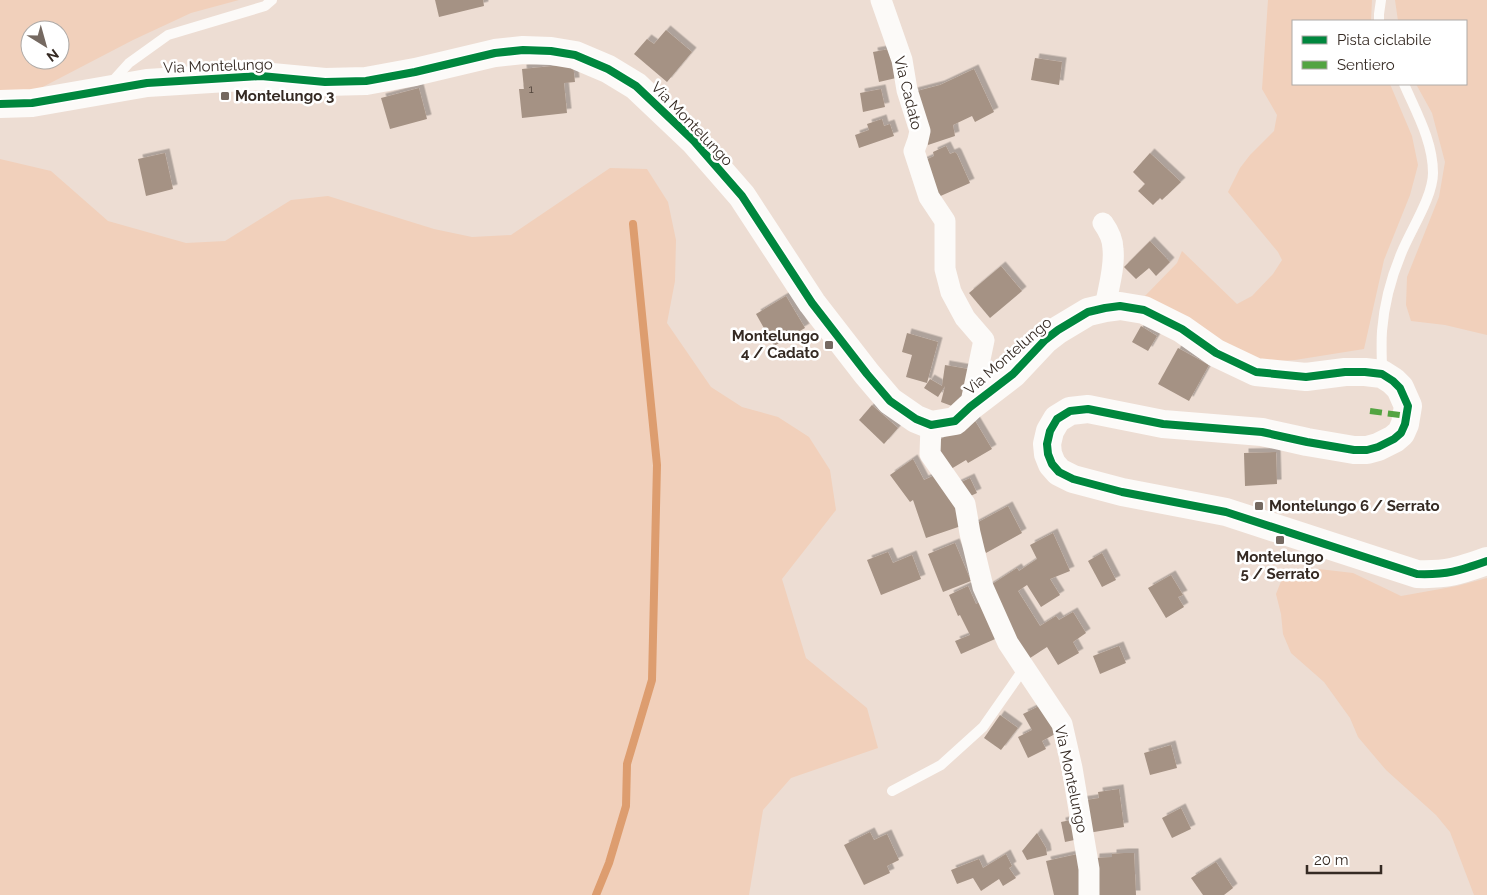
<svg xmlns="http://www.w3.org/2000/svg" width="1487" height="895" viewBox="0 0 1487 895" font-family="Raleway,sans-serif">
	<defs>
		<filter id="shadow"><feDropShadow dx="4.5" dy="-4.5" stdDeviation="0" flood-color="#0004"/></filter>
	</defs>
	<rect width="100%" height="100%" fill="#edddd3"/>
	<g fill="#f1d0bb" fill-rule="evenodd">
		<path d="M0 0H239L191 13 133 40 35 91 0 94ZM30 30H60V60H30Z"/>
		<polygon points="1268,0 1372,0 1371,21 1293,21 1293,84 1390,84 1412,136 1418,165 1410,195 1384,260 1364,349 1295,360 1264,362 1222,348 1142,299 1177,263 1182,251 1237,304 1252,296 1273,274 1282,260 1278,252 1228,192 1240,168 1250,155 1274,131 1277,115 1262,89"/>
		<polygon points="1395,0 1487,0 1487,335 1445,325 1411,321 1406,305 1407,277 1439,197 1445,162 1432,113 1416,84 1466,84 1466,21 1398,21"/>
		<polygon points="0,159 51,171 108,221 186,243 225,241 291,200 328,196 434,229 472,237 511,235 610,168 647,169 668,202 676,240 675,281 667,323 711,387 742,407 778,417 809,437 830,470 836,510 782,579 806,658 867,708 878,748 791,778 763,810 749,895 0,895"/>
		<polygon points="1319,569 1353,573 1401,596 1457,586 1487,578 1487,895 1474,895 1450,832 1436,815 1386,770 1358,737 1350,718 1324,682 1291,653 1283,634 1281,614 1276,594 1284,574"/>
	</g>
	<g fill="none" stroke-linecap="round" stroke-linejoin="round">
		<polyline stroke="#dd9d6f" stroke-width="8" points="596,895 609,863 626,806 627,764 652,680 657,465 633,224"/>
	</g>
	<g fill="#a59284" filter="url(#shadow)">
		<polygon points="435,0 483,0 484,6 439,17"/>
		<polygon points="666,30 692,52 667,82 634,54 647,39 654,44"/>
		<polygon points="889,49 896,78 879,82 873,52"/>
		<polygon points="1035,58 1062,62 1059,85 1031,80"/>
		<polygon points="573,64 575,82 564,83 567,113 522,118 519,89 524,89 522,69"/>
		<polygon points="974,69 994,112 975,122 972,116 953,125 955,136 928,145 913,92 940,85"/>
		<polygon points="419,88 427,119 390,129 381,98"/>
		<polygon points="881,89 885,107 863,112 860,93"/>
		<polygon points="882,119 884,126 890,124 894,136 859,148 855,135 869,130 867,124"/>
		<polygon points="946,146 950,154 955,152 957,154 970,183 936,198 919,163 934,156 933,152"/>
		<polygon points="165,153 173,189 146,196 138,159"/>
		<polygon points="1150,153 1181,182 1162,200 1160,198 1153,205 1138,191 1145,184 1133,172"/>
		<polygon points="1150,241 1170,262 1156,276 1149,268 1136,279 1124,267"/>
		<polygon points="1001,266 1022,291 990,318 969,293"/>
		<polygon points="786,296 805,328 774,346 756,314"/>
		<polygon points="1141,326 1157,336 1148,351 1132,342"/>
		<polygon points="907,333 938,342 927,383 906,377 912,355 902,352"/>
		<polygon points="1178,348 1209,365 1189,401 1158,384"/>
		<polygon points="945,365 968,369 960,409 941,402 945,386 938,397 924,388 930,379 942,386"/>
		<polygon points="872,405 898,428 884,444 859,420"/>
		<polygon points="971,414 992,449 968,463 966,460 946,472 931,445 961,427"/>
		<polygon points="1276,452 1277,484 1245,486 1244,453"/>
		<polygon points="913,459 924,480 935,475 967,524 926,538 913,500 910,502 890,475"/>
		<polygon points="970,478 977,493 962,500 955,485"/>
		<polygon points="1008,506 1022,533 986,553 971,526"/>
		<polygon points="1053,533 1070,571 1050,579 1060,595 1041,607 1027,585 1018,591 1040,626 1056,616 1059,620 1073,612 1086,633 1073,642 1079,653 1058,665 1047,647 1024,662 986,588 1017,568 1019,571 1037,559 1030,545"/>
		<polygon points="955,543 971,581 943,592 928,554"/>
		<polygon points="888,552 893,563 912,555 921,579 881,595 867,560"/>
		<polygon points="1102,553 1116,580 1102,587 1088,561"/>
		<polygon points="1171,575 1183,595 1178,597 1184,607 1166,618 1148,588"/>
		<polygon points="968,586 976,604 985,599 1002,636 961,654 955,641 970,635 960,615 958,616 949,595"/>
		<polygon points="1119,646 1126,663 1100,674 1093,656"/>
		<polygon points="1043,704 1057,733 1042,741 1046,749 1028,758 1018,737 1032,730 1023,714"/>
		<polygon points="1000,715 1018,728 1001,750 984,738"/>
		<polygon points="1171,745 1177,768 1150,775 1144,753"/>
		<polygon points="1119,789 1124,827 1088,833 1080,801 1099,798 1098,792"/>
		<polygon points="1181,808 1191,829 1172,838 1162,818"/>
		<polygon points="1076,819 1079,839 1065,842 1061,822"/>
		<polygon points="870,832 874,840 887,834 899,860 887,866 890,873 864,885 844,845"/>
		<polygon points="1037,833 1046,848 1047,855 1027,860 1022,851"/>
		<polygon points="1082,853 1086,895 1054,895 1046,861"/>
		<polygon points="1124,853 1134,853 1136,895 1091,895 1095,858 1112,857 1112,854"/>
		<polygon points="1006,854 1012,866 1009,868 1016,878 1003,886 999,879 981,891 973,878 957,884 951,870 979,859 983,868"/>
		<polygon points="1216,862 1233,888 1224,895 1203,895 1191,878"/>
	</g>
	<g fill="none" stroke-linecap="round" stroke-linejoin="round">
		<g stroke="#fcfaf8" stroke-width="10">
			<polyline points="1379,21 1379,14 1381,0"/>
			<polyline points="110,84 129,63 168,35 265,6 272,0"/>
			<path d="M1382 373C1382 359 1381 345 1382 331 1384 305 1391 278 1401 254 1410 231 1433 197 1433 173 1433 141 1416 112 1404 84"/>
			<polyline points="892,791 941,765 983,727 1025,667"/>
		</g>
		<g stroke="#fcfaf8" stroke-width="21">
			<polyline points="881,0 902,60 907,90 920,131 918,140 914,151 929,197 945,221 945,269 951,292 965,318 984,340 970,407"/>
			<path d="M1103 223C1108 230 1113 240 1113 249 1115 268 1108 289 1105 308"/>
			<polyline points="931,425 930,454 965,504 970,533 983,587 1008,643 1062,724 1072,768 1089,869 1089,895"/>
		</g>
		<path stroke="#fcfaf8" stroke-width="28" d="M0 104 32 103 147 83 261 76 325 82 366 81 415 72 495 53 523 50 551 51 575 55 608 69 636 86 694 141 742 196 812 303 867 374 890 401 916 419 931 425 955 421 970 407 1013 374 1045 340 1058 330 1088 312 1105 308 1120 306 1144 310 1182 329 1216 353 1256 372 1306 377 1345 372H1365L1382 374 1393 381 1400 388 1408 406 1405 424 1401 433 1394 439 1378 447 1367 450H1354L1307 442 1262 432 1163 424 1088 409 1070 411 1057 419 1050 431 1047 444 1048 454 1052 464 1059 472 1073 479 1122 492 1226 512 1417 574C1447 575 1459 571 1487 561"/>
		<polyline stroke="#53a442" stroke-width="6" stroke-dasharray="12 6" stroke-linecap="butt" points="1370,411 1407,416"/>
		<defs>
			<path id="cycleway" d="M0 104 32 103 147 83 261 76 325 82 366 81 415 72 495 53 523 50 551 51 575 55 608 69 636 86 694 141 742 196 812 303 867 374 890 401 916 419 931 425 955 421 970 407 1013 374 1045 340 1058 330 1088 312 1105 308 1120 306 1144 310 1182 329 1216 353 1256 372 1306 377 1345 372H1365L1382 374 1393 381 1400 388 1408 406 1405 424 1401 433 1394 439 1378 447 1367 450H1354L1307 442 1262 432 1163 424 1088 409 1070 411 1057 419 1050 431 1047 444 1048 454 1052 464 1059 472 1073 479 1122 492 1226 512 1417 574C1447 575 1459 571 1487 561"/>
		</defs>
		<use href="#cycleway" stroke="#fff" stroke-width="11"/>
		<use href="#cycleway" stroke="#00873e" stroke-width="8"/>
	</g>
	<g fill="#756961" stroke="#fff" stroke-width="2">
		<rect x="220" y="91" width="10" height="10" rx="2.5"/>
		<rect x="824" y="340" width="10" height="10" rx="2.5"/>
		<rect x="1254" y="501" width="10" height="10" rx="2.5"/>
		<rect x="1275" y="535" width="10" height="10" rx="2.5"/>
	</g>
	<g text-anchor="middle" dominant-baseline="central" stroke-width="5" stroke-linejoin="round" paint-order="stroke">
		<g font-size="12" fill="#51443b">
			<text x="531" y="89">1</text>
		</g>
		<g font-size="15" fill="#352a23" stroke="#fff">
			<text transform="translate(218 66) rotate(-2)">Via Montelungo</text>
			<text transform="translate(908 93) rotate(76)">Via Cadato</text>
			<text transform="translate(692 124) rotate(46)">Via Montelungo</text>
			<text transform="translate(1008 356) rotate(-41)">Via Montelungo</text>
			<text transform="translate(1071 779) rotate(78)">Via Montelungo</text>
		</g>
		<g font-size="15" font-weight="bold" fill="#352a23" stroke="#fff" text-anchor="start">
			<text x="235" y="96">Montelungo 3</text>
			<text x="819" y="336" text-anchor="end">Montelungo<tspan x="819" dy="17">4 / Cadato</tspan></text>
			<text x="1269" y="506">Montelungo 6 / Serrato</text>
			<text x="1280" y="557" text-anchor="middle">Montelungo<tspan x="1280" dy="17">5 / Serrato</tspan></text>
		</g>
	</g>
	<rect x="1292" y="20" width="175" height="65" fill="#ffffff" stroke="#aeaaa7"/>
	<rect x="1302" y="36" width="25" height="8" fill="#00873e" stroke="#aeaaa7"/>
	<text x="1337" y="45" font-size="15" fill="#352a23">Pista ciclabile</text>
	<rect x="1302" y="61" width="25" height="8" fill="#53a442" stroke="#aeaaa7"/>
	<text x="1337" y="70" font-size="15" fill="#352a23">Sentiero</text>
	<g transform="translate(45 45) rotate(143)"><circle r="24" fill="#ffffff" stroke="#aeaaa7"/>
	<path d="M0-4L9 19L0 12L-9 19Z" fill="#756961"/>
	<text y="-8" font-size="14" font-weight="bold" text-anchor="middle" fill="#352a23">N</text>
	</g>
	<path d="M1307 865v8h74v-8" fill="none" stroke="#352a23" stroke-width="2.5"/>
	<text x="1314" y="865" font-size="15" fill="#352a23" stroke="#ffffff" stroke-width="4" paint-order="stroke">20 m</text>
</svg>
